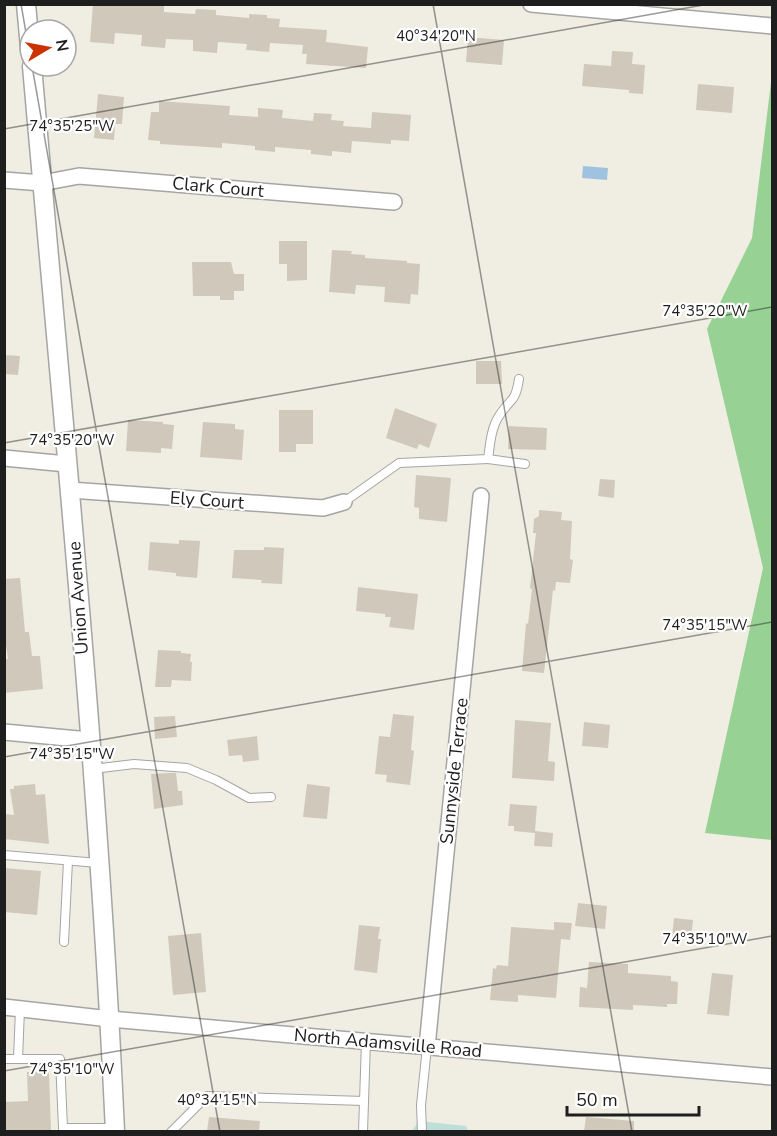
<svg xmlns="http://www.w3.org/2000/svg" width="777" height="1136" viewBox="0 0 777 1136" font-family="'Nunito Sans',sans-serif">
	<rect width="100%" height="100%" fill="#f0eee2"/>
	<polygon fill="#97d294" points="772,74 772,840 705,833 763,568 707,329 752,238"/>
	<polygon fill="#bedfd8" points="419,1121 466,1126 468,1131 411,1132"/>
	<polygon fill="#9fc2e1" points="583,166 608,168 607,180 582,178"/>
	<g fill="#d0c9bb">
		<polygon points="93,4 164,6 164,12 195,14 196,9 216,10 216,15 249,18 249,14 267,15 267,18 280,19 279,27 327,30 326,42 368,47 366,68 306,64 307,54 302,54 303,45 270,43 269,52 246,50 247,44 218,42 217,53 193,51 193,40 166,39 165,48 141,46 142,35 115,33 114,44 90,42"/>
		<polygon points="468,37 504,40 502,65 466,62"/>
		<polygon points="612,51 633,52 632,64 645,65 643,94 629,93 629,90 582,86 584,64 611,66"/>
		<polygon points="698,84 734,87 732,113 696,110"/>
		<polygon points="98,94 124,97 122,124 115,124 114,140 94,138"/>
		<polygon points="159,101 230,106 229,115 258,117 258,108 283,110 282,118 313,121 314,113 332,114 331,120 344,121 343,126 371,128 372,112 411,115 409,141 391,140 391,144 352,141 351,153 332,151 332,156 311,154 311,150 275,147 275,152 255,150 255,146 222,143 222,148 160,144 160,141 148,140 151,112 159,112"/>
		<polygon points="279,241 307,241 307,280 287,281 287,264 279,264"/>
		<polygon points="332,250 352,251 351,254 365,255 365,258 407,261 407,263 420,264 418,295 411,294 410,304 384,302 385,287 356,285 355,294 329,292"/>
		<polygon points="192,262 231,262 234,274 244,274 244,291 234,291 234,300 220,300 220,296 193,296"/>
		<polygon points="4,355 20,356 18,375 4,374"/>
		<polygon points="476,361 501,361 502,384 476,384"/>
		<polygon points="395,408 437,424 429,448 419,444 417,449 386,438"/>
		<polygon points="279,410 313,410 313,444 296,444 296,452 279,452"/>
		<polygon points="128,420 163,422 163,424 174,425 172,449 161,448 161,453 126,451"/>
		<polygon points="203,422 235,424 235,429 244,430 242,460 200,457"/>
		<polygon points="509,426 547,428 546,450 508,449"/>
		<polygon points="416,475 451,478 447,522 419,519 419,508 414,507"/>
		<polygon points="600,479 615,480 614,498 598,496"/>
		<polygon points="539,510 562,512 561,520 572,521 570,559 573,560 570,583 556,582 555,591 553,590 544,673 522,671 526,623 528,624 532,589 530,588 536,533 533,533 534,519 539,516"/>
		<polygon points="179,540 200,541 197,578 176,576 176,573 148,570 150,542 179,544"/>
		<polygon points="264,547 284,548 282,584 261,583 262,580 232,578 234,550 264,550"/>
		<polygon points="20,578 25,632 29,632 32,656 40,656 43,689 4,693 4,659 8,659 4,631 4,579"/>
		<polygon points="358,587 418,594 414,630 389,627 391,617 385,617 385,614 356,611"/>
		<polygon points="158,650 181,651 181,653 191,654 190,662 192,662 191,681 172,680 171,687 155,687"/>
		<polygon points="393,714 414,716 411,750 414,751 410,785 386,782 387,775 375,774 379,736 390,737"/>
		<polygon points="175,716 177,737 155,739 154,717"/>
		<polygon points="515,720 551,723 548,761 555,762 554,781 512,778"/>
		<polygon points="584,722 610,725 608,748 582,746"/>
		<polygon points="257,736 259,760 243,762 242,755 229,756 227,740"/>
		<polygon points="170,773 176,773 178,791 182,791 183,805 154,809 151,774"/>
		<polygon points="35,784 36,795 45,794 49,844 4,839 4,814 14,815 10,789 14,789 14,786"/>
		<polygon points="307,784 330,787 327,819 303,817"/>
		<polygon points="510,804 537,806 535,831 553,833 552,847 534,846 535,833 514,831 514,826 508,826"/>
		<polygon points="4,868 41,871 37,915 4,912"/>
		<polygon points="578,903 607,906 605,929 575,926"/>
		<polygon points="674,918 693,920 691,939 672,937"/>
		<polygon points="554,922 572,923 570,940 561,939 556,998 518,995 518,1002 490,1000 493,968 496,969 497,965 508,966 511,927 554,930"/>
		<polygon points="359,925 380,927 378,939 381,939 377,973 354,970"/>
		<polygon points="201,933 206,992 173,995 168,936"/>
		<polygon points="589,962 628,964 628,973 671,976 671,981 678,982 677,1004 667,1004 667,1007 633,1005 633,1010 579,1007 580,987 587,988"/>
		<polygon points="712,973 733,975 729,1016 707,1014"/>
		<polygon points="27,1072 49,1072 51,1131 4,1131 4,1102 28,1101"/>
		<polygon points="209,1117 260,1121 259,1131 207,1131"/>
		<polygon points="586,1117 634,1121 634,1131 584,1131"/>
	</g>
	<g fill="none" stroke-linecap="round" stroke-linejoin="round">
		<defs>
			<g id="service">
				<polyline points="488,459 525,464"/>
				<path d="M344 502 399 463 488 459C490 445 491 428 499 416 511 397 515 404 519 379"/>
				<polyline points="93,769 134,764 187,768 216,780 249,798 271,797"/>
				<polyline points="4,855 98,863"/>
				<polyline points="64,942 68,861"/>
				<polyline points="4,1059 60,1059 63,1128 115,1128"/>
				<polyline points="18,1059 20,1009"/>
				<polyline points="171,1132 207,1096 364,1101"/>
				<polyline points="363,1132 366,1041"/>
				<polyline points="422,1132 421,1105 427,1047"/>
			</g>
			<g id="minor">
				<polyline points="531,4 772,26"/>
				<polyline points="4,180 42,183 79,176 394,202"/>
				<polyline points="4,458 67,464"/>
				<polyline points="70,490 323,508 344,502"/>
				<polyline points="4,732 89,740"/>
				<polyline points="4,1007 110,1019 772,1077"/>
				<polyline points="427,1047 481,496"/>
			</g>
			<g id="tertiary">
				<polyline points="26,4 30,48"/>
				<path d="M32 66C63 421 99 776 115 1132"/>
			</g>
		</defs>
		<use href="#service" stroke="#a5a5a5" stroke-width="10"/>
		<use href="#minor" stroke="#a5a5a5" stroke-width="18"/>
		<use href="#tertiary" stroke="#a5a5a5" stroke-width="21"/>
		<use href="#service" stroke="#fff" stroke-width="8"/>
		<use href="#minor" stroke="#fff" stroke-width="15"/>
		<use href="#tertiary" stroke="#fff" stroke-width="18"/>
	</g>
	<path fill="none" stroke="#1e1e1e" stroke-width="1.5" stroke-opacity="0.45" d="M21 4 30 56M433 4 632 1132M32 66 220 1132M4 129 709 4M4 443 772 307M4 757 772 622M4 1071 772 936"/>
	<g text-anchor="middle" dominant-baseline="central" stroke-width="4.5" stroke-linejoin="round" paint-order="stroke">
		<g font-size="18" fill="#1e1e1e" stroke="#fff">
			<text transform="translate(218 187) rotate(5)">Clark Court</text>
			<text transform="translate(207 500) rotate(4)">Ely Court</text>
			<text transform="translate(78 598) rotate(-94)">Union Avenue</text>
			<text transform="translate(454 771) rotate(-84)">Sunnyside Terrace</text>
			<text transform="translate(388 1043) rotate(5)">North Adamsville Road</text>
		</g>
	</g>
	<g font-size="15" text-anchor="middle" fill="#1e1e1e" stroke="#fff" stroke-width="4.5" stroke-linejoin="round" paint-order="stroke">
		<text x="436" y="41">40°34'20"N</text>
		<text x="72" y="131">74°35'25"W</text>
		<text x="705" y="316">74°35'20"W</text>
		<text x="72" y="445">74°35'20"W</text>
		<text x="705" y="630">74°35'15"W</text>
		<text x="72" y="759">74°35'15"W</text>
		<text x="705" y="944">74°35'10"W</text>
		<text x="72" y="1074">74°35'10"W</text>
		<text x="217" y="1105">40°34'15"N</text>
	</g>
	<rect width="777" height="1136" fill="none" stroke="#1e1e1e" stroke-width="12"/>
	<g transform="translate(48 48) rotate(80)"><circle r="28" fill="#ffffff" stroke="#a5a5a5" stroke-width="1.5"/>
	<path d="M0-4.5L10 22L0 15L-10 22Z" fill="#cb3200"/>
	<text y="-9" font-size="16" font-weight="bold" text-anchor="middle" fill="#1e1e1e">N</text>
	</g>
	<path d="M567 1106v9h132v-9" fill="none" stroke="#1e1e1e" stroke-width="3"/>
	<text x="576" y="1106" font-size="18" fill="#1e1e1e" stroke="#ffffff" stroke-width="4.5" paint-order="stroke">50 m</text>
</svg>
